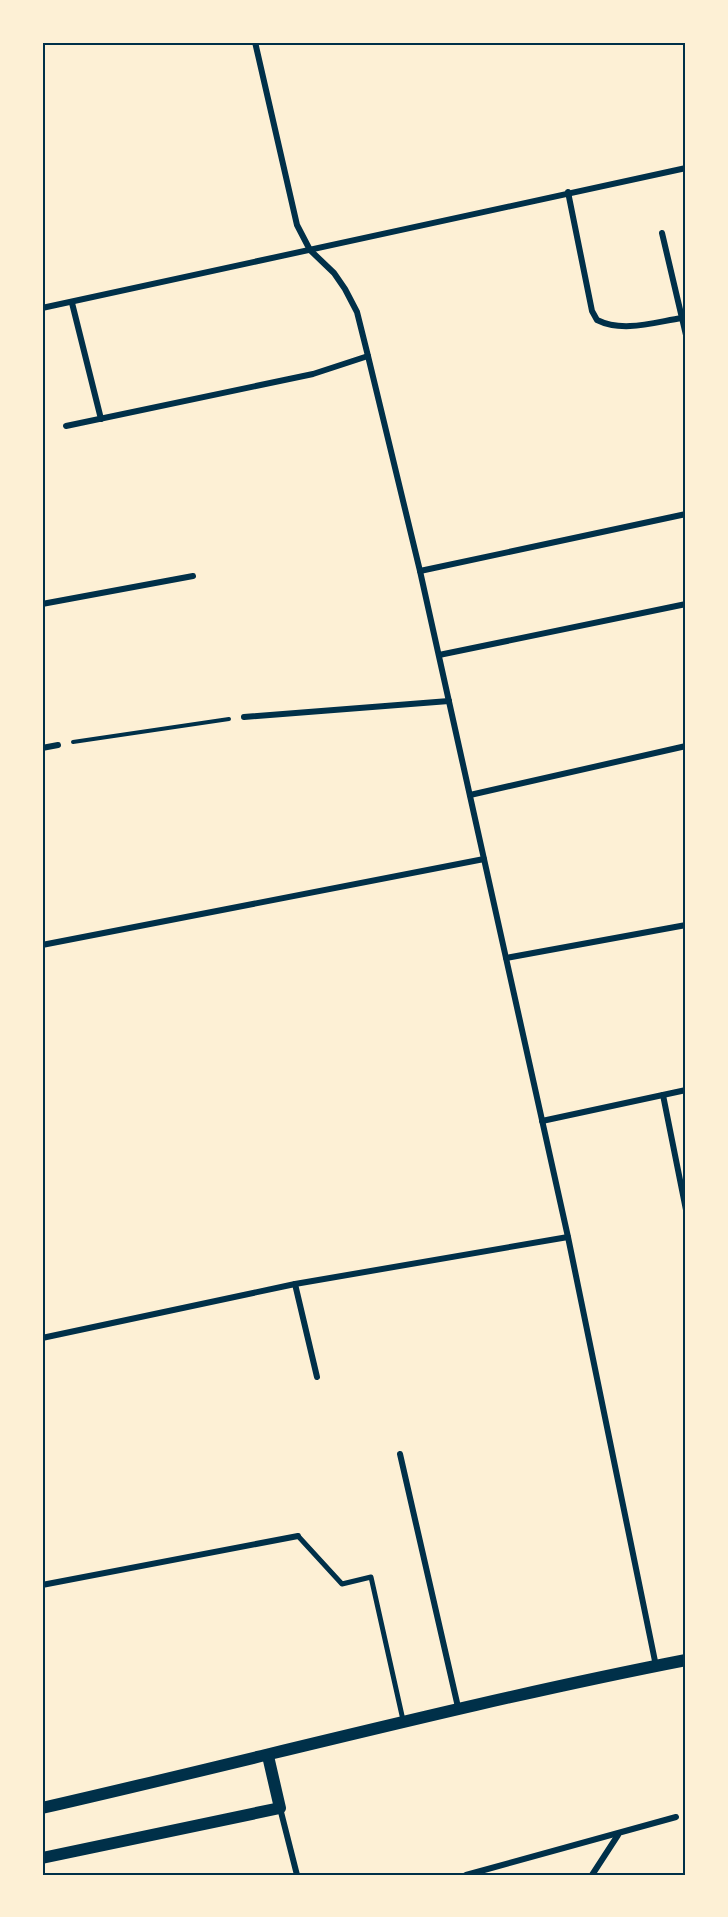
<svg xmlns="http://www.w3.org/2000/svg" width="728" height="1917" viewBox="0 0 728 1917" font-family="Rubik,sans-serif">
	<rect width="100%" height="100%" fill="#fdf0d5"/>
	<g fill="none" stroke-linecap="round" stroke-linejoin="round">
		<polyline stroke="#003049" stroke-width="4" points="73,742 229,719"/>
		<polyline stroke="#003049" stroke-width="5" points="298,1536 342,1584 371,1577 403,1720"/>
		<g stroke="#003049" stroke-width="6">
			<polyline points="255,42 297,225 310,250 334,273 345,289 357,312 368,356 420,571 568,1237 656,1666"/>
			<path d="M568 192 592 311 597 320C623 333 655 322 682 318"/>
			<polyline points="662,233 686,335"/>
			<polyline points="72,303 101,419"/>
			<polyline points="42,308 686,168"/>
			<polyline points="66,426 313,374 368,356"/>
			<polyline points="420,571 686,514"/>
			<polyline points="42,604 193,576"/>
			<polyline points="439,655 686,604"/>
			<polyline points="244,717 449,701"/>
			<polyline points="42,748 58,745"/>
			<polyline points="470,795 686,746"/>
			<polyline points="42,945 484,859"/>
			<polyline points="506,958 686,925"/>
			<polyline points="663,1095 686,1210"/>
			<polyline points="542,1121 686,1090"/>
			<polyline points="295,1284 317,1377"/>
			<polyline points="42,1338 295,1284 568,1237"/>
			<polyline points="400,1454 458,1707"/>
			<polyline points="42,1585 298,1536"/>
			<polyline points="280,1808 297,1875"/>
			<polyline points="466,1875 676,1817"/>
			<polyline points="592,1875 618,1835"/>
		</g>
		<g stroke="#003049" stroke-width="12">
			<path d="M42 1808C257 1759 470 1702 686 1660"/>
			<polyline points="42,1858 280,1808 268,1756"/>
		</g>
	</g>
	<rect width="728" height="1917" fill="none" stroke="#fdf0d5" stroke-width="87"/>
	<rect x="44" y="44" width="640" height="1830" fill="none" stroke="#003049" stroke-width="2"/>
</svg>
